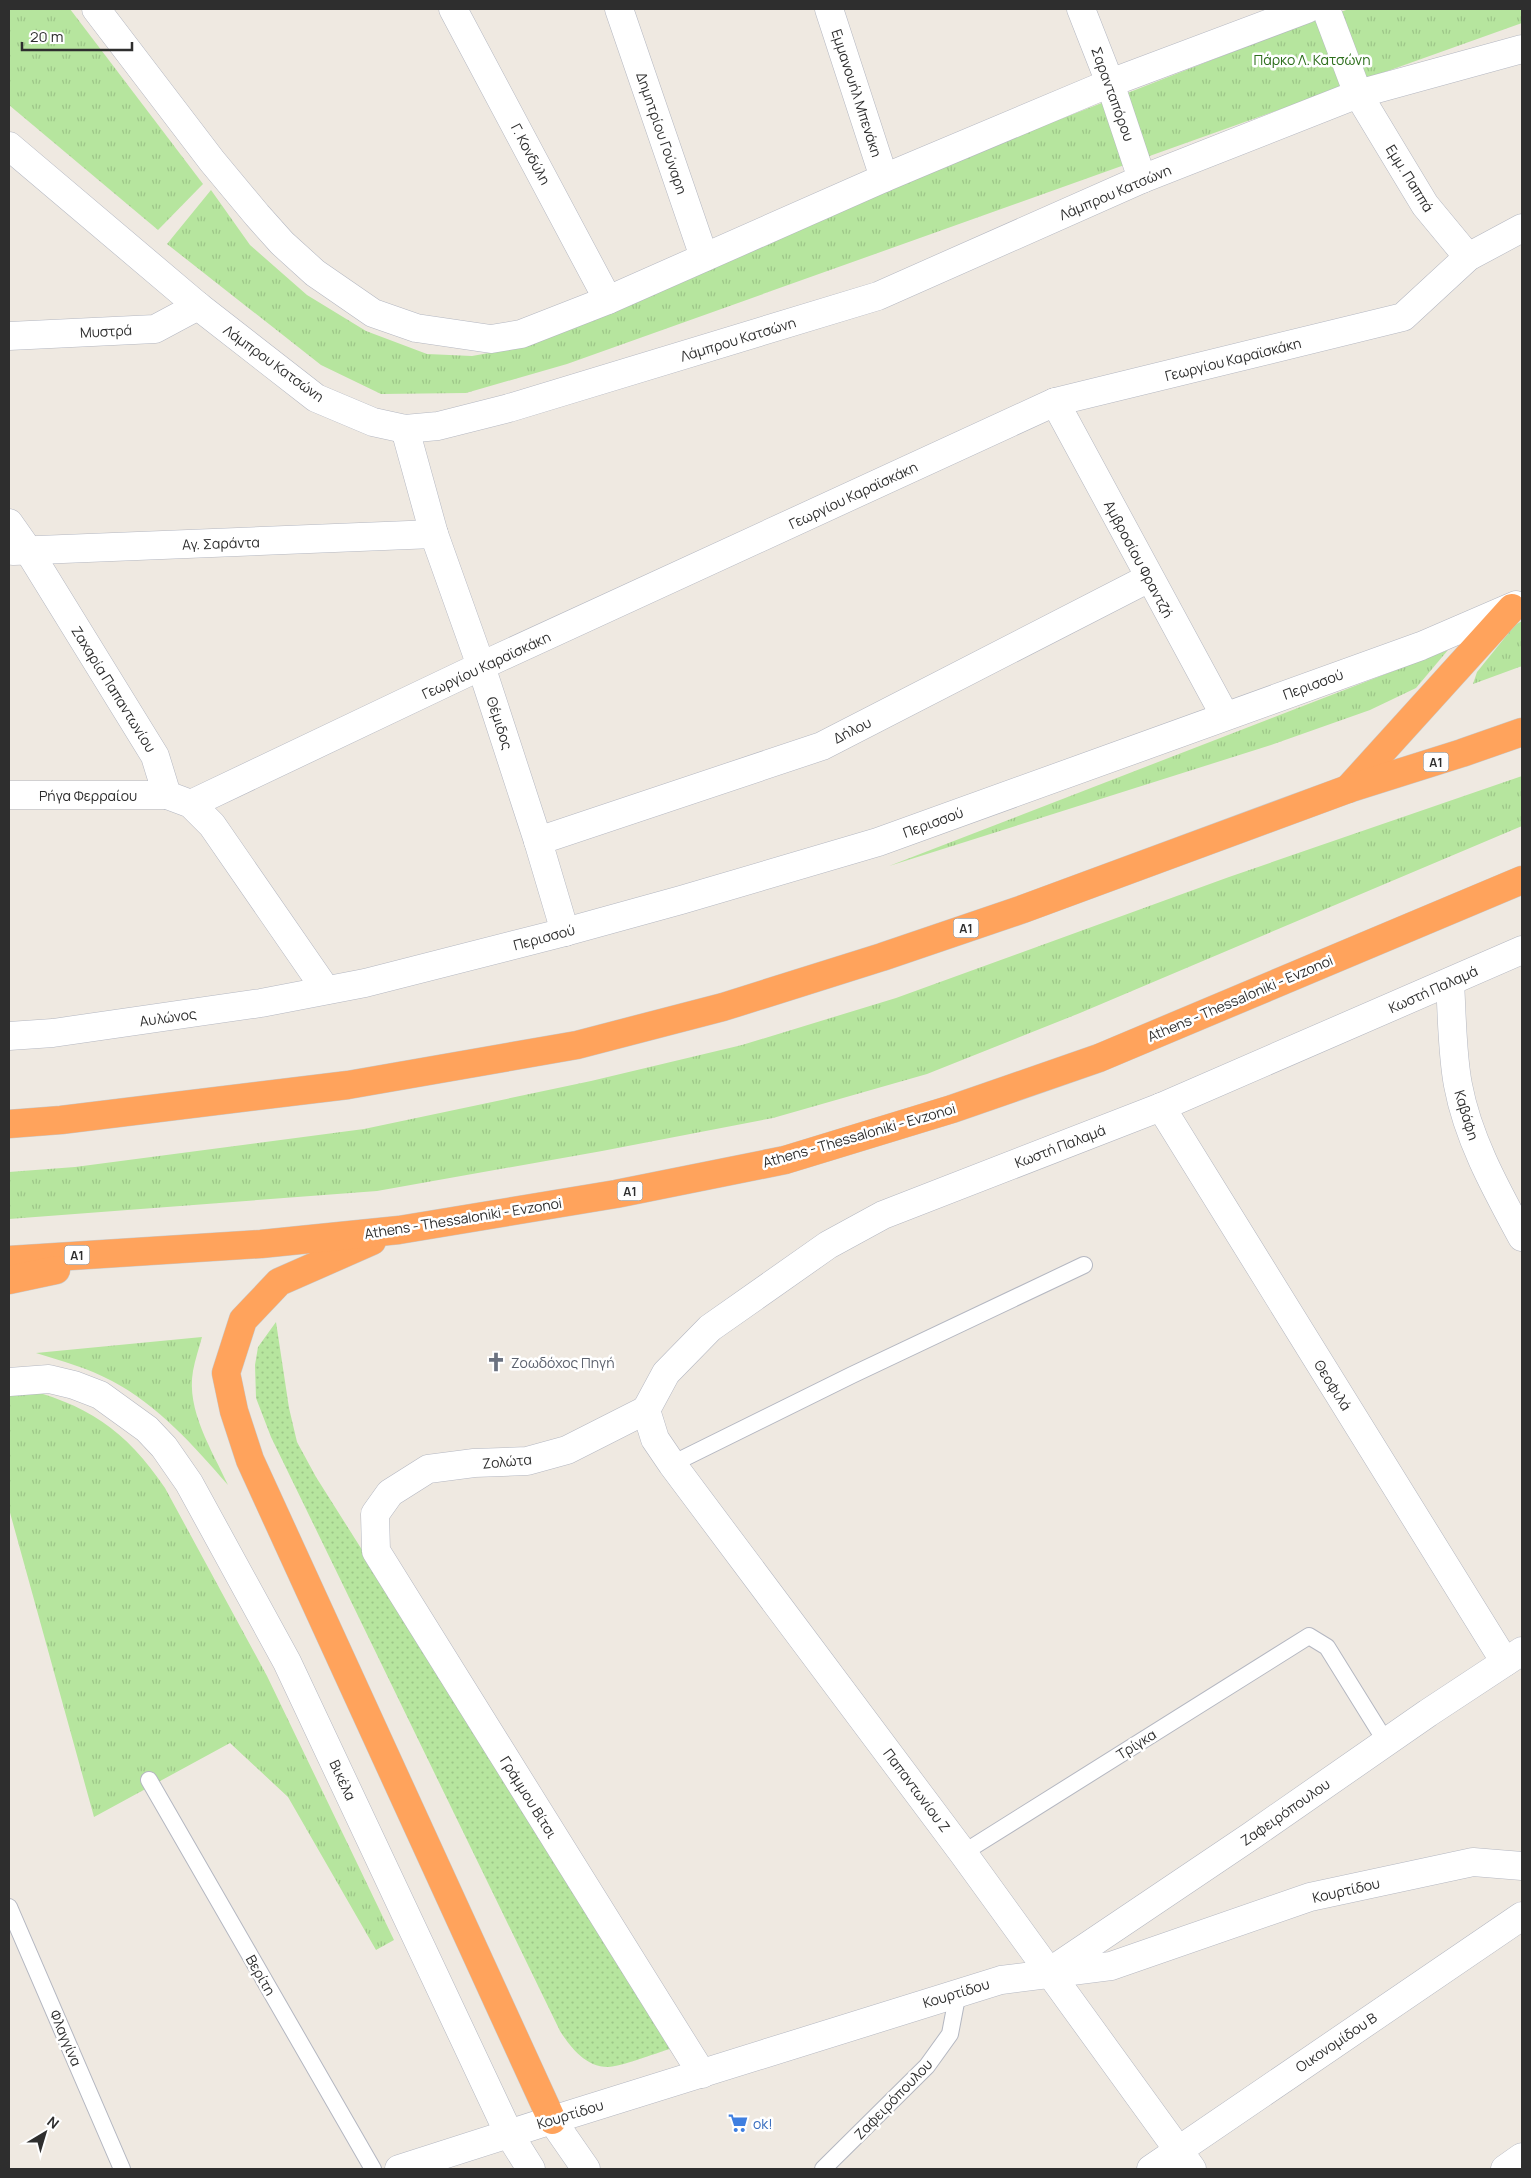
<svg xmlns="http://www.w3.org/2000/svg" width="1531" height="2178" viewBox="0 0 1531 2178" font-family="Manrope,sans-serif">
	<defs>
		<pattern id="grass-tufts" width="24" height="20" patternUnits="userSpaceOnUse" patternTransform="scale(1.25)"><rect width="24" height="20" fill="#b6e59e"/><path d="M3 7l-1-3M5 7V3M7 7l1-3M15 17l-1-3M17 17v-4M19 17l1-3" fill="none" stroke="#9dc588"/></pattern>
		<pattern id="garden-dots" width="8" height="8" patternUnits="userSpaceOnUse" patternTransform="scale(1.25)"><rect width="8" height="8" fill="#b6e59e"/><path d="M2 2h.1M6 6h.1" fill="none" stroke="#9dc588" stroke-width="1.8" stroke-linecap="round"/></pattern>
	</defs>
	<rect width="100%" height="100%" fill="#efe9e1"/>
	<g fill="url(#grass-tufts)">
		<polygon points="9,9 70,9 203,184 158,230 9,105"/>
		<polygon points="1349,9 1522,9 1522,23 567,364 466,393 381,394 321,365 167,244 211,190 250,245 307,295 366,331 427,354 472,356 511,349 882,189 1286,31"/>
		<polygon points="1522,621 1522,666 1473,684 1477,672 1515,625"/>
		<polygon points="1448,650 1416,688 1370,710 1271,745 889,866"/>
		<polygon points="1522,776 1522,826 1080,1013 927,1074 773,1118 602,1151 377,1191 9,1219 9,1172 75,1167 364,1129 591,1081 742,1045 896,998 1229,877"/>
		<path d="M202 1337C199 1348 195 1360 193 1371 186 1410 212 1450 228 1485 194 1446 158 1405 112 1381 88 1368 62 1361 36 1353Z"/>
		<path d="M17 1387C86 1403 126 1430 165 1488L267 1676 394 1940 376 1950 288 1797 230 1743 94 1817 9 1509V1389Z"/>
	</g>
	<path fill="url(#garden-dots)" d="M276 1322 289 1408 297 1442 316 1477 676 2047C662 2051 620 2067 608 2067 586 2067 571 2048 560 2031L271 1437 256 1398 255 1365 258 1347Z"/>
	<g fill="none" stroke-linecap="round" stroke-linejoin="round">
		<defs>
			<g id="lane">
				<polyline points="672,1464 852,1375 1084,1265"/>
				<polyline points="149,1780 373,2169"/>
				<polyline points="963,1853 1309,1636 1327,1647 1386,1742"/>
				<polyline points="9,1907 122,2169"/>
				<polyline points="823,2169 927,2066 950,2034 958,1992"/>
			</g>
			<g id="street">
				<polyline points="453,9 608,300"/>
				<polyline points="619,9 704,257"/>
				<polyline points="829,9 884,178"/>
				<polyline points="1081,9 1110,83 1142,179"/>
				<polyline points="1326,9 1358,94 1425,205 1468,257"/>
				<polyline points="9,336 155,329 198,306"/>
				<polyline points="1055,402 1225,716"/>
				<polyline points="405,429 434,534 481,666 538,841 565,932"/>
				<polyline points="9,523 28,550 155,756 167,795 191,804 212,825 326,990"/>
				<polyline points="13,551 434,534"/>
				<polyline points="9,795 167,795"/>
				<polyline points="191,804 481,666 1055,402 1403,317 1468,257 1522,228"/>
				<polyline points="538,841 822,746 1149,578"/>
				<path d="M1450 982C1452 1015 1452 1054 1458 1085 1468 1139 1496 1189 1522 1237"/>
				<polyline points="1161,1107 1505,1662"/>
				<polyline points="646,1410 666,1373 710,1328 828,1245 883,1215 1161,1107 1522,950"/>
				<polyline points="646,1410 567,1450 527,1461 474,1463 428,1469 390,1493 375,1514 376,1551 702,2074"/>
				<polyline points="646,1410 655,1439 672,1464 963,1853 1192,2169"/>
				<polyline points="1052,1970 1251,1836 1428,1713 1522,1651"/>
				<polyline points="552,2120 1001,1980 1111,1966 1310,1897 1473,1862 1522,1866"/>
				<polyline points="1151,2169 1522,1916"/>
				<polyline points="1505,2169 1522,2157"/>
			</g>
			<g id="secondary">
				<polyline points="96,9 212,161 257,215 282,243 315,273 373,313 416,328 491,339 521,334 608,300 884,178 1110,83 1307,9"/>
				<polyline points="9,146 198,306 316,398 373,422 405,429 438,426 509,408 878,296 1142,179 1358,94 1522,49"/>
				<polyline points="9,1036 53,1033 261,1003 365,983 565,932 681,900 878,842 1421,646 1516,605"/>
				<polyline points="9,1382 49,1379 74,1385 100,1395 147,1429 164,1447 189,1483 287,1662 509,2134 531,2169"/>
				<polyline points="399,2169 552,2120 586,2169"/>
			</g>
			<g id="highway">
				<polyline points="1348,789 1512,608"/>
				<polyline points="9,1124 61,1120 348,1085 577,1045 723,1007 882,957 1023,909 1348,789 1462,753 1522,732"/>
				<polyline points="372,1241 279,1282 243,1320 226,1373 234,1411 250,1460 552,2120"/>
				<polyline points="9,1260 261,1244 399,1230 616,1194 785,1160 952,1109 1099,1058 1522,880"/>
				<polyline points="9,1280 56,1270"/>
			</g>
		</defs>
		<use href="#lane" stroke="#b4b7c1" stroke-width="18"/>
		<use href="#street" stroke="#b4b7c1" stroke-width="29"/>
		<use href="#secondary" stroke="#b4b7c1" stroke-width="29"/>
		<use href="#highway" stroke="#c9c9c9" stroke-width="29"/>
		<use href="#lane" stroke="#fff" stroke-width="16"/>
		<use href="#street" stroke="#fff" stroke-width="28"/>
		<use href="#secondary" stroke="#fff" stroke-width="28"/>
		<use href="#highway" stroke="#ffa35c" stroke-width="28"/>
	</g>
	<defs>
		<symbol id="church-bare" viewBox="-9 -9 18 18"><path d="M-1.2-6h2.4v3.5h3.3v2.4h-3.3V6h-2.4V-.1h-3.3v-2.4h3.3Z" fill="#6b7280" stroke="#fff" stroke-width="2.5" paint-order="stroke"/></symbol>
		<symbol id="supermarket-bare" viewBox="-9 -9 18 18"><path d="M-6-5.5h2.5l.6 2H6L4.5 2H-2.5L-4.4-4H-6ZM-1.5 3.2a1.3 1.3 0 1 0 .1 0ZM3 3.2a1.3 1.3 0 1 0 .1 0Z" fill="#3f7fe0" stroke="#fff" stroke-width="2.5" paint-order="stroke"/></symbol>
	</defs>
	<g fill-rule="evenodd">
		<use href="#church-bare" x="482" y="1348" width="28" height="28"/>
		<use href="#supermarket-bare" x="724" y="2109" width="28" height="28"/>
	</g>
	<g text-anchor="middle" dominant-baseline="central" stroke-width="5" stroke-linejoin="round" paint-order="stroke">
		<g fill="#fff" stroke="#6d6d6d" stroke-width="1">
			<rect x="1423.5" y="752.5" width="25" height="19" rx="4"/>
			<rect x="953.5" y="918.5" width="25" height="19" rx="4"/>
			<rect x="617.5" y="1181.5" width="25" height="19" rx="4"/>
			<rect x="64.5" y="1245.5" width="25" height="19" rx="4"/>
		</g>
		<g font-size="12" font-weight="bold" fill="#2e2e2e">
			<text x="1436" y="762">Α1</text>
			<text x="966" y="928">Α1</text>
			<text x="630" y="1191">Α1</text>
			<text x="77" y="1255">Α1</text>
		</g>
		<g font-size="14" fill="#2c6e1b" stroke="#fff">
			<text x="1312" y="59">Πάρκο Λ. Κατσώνη</text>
		</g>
		<g font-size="14" fill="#2e2e2e" stroke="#fff">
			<text transform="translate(857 93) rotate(72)">Εμμανουήλ Μπενάκη</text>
			<text transform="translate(1113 94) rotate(70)">Σαρανταπόρου</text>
			<text transform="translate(662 133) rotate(71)">Δημητρίου Γούναρη</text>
			<text transform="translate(531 154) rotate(62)">Γ. Κονδύλη</text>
			<text transform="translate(1410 178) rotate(58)">Εμμ. Παππά</text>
			<text transform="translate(1115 192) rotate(-23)">Λάμπρου Κατσώνη</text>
			<text transform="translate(106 331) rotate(-3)">Μυστρά</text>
			<text transform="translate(738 339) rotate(-17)">Λάμπρου Κατσώνη</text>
			<text transform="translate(1233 359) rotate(-14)">Γεωργίου Καραϊσκάκη</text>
			<text transform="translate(274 363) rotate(36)">Λάμπρου Κατσώνη</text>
			<text transform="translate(853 495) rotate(-25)">Γεωργίου Καραϊσκάκη</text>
			<text transform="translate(221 543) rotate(-2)">Αγ. Σαράντα</text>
			<text transform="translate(1139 559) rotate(62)">Αμβροσίου Φραντζή</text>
			<text transform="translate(486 665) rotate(-25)">Γεωργίου Καραϊσκάκη</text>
			<text transform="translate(1313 684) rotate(-20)">Περισσού</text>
			<text transform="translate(114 689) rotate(58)">Ζαχαρία Παπαντωνίου</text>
			<text transform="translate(500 723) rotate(72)">Θέμιδος</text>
			<text transform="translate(852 730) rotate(-27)">Δήλου</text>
			<text x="88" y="795">Ρήγα Φερραίου</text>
			<text transform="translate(933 822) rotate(-20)">Περισσού</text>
			<text transform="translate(544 937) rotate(-15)">Περισσού</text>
			<text transform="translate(1433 989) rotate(-24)">Κωστή Παλαμά</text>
			<text transform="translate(1240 998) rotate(-23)">Athens - Thessaloniki - Evzonoi</text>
			<text transform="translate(168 1017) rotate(-8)">Αυλώνος</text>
			<text transform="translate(1467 1115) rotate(73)">Καβάφη</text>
			<text transform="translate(859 1135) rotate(-16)">Athens - Thessaloniki - Evzonoi</text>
			<text transform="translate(1060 1146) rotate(-21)">Κωστή Παλαμά</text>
			<text transform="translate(463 1218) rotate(-9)">Athens - Thessaloniki - Evzonoi</text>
			<text transform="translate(1333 1385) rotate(58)">Θεοφιλά</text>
			<text transform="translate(507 1461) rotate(-5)">Ζολώτα</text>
			<text transform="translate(1136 1744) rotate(-32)">Τρίγκα</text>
			<text transform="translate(343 1780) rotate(65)">Βικέλα</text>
			<text transform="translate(917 1790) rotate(53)">Παπαντωνίου Ζ</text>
			<text transform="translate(529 1797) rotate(58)">Γράμμου Βίτσι</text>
			<text transform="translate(1285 1812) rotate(-35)">Ζαφειρόπουλου</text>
			<text transform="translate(1346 1890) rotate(-13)">Κουρτίδου</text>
			<text transform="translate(261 1975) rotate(60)">Βερίτη</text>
			<text transform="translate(956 1993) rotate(-17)">Κουρτίδου</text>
			<text transform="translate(66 2038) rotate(67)">Φλαγγίνα</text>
			<text transform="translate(1336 2042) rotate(-34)">Οικονομίδου Β</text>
			<text transform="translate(893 2099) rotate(-46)">Ζαφειρόπουλου</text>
			<text transform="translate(570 2114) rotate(-17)">Κουρτίδου</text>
		</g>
		<g font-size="14" fill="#5b616d" stroke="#fff" text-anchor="start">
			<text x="511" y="1362">Ζοωδόχος Πηγή</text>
		</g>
		<g font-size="14" fill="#366cbe" stroke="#fff" text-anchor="start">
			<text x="753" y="2123">ok!</text>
		</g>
	</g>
	<rect width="1531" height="2178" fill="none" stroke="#2e2e2e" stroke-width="20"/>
	<g transform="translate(45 2133) rotate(38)" stroke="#ffffff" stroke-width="4" paint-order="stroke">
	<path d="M0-4L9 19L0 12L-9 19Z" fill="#2e2e2e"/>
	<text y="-8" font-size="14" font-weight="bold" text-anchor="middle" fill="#2e2e2e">N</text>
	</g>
	<path d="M22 42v8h110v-8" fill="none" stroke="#2e2e2e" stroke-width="2.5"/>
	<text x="30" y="42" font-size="15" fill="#2e2e2e" stroke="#ffffff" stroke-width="4" paint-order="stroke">20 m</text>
</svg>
